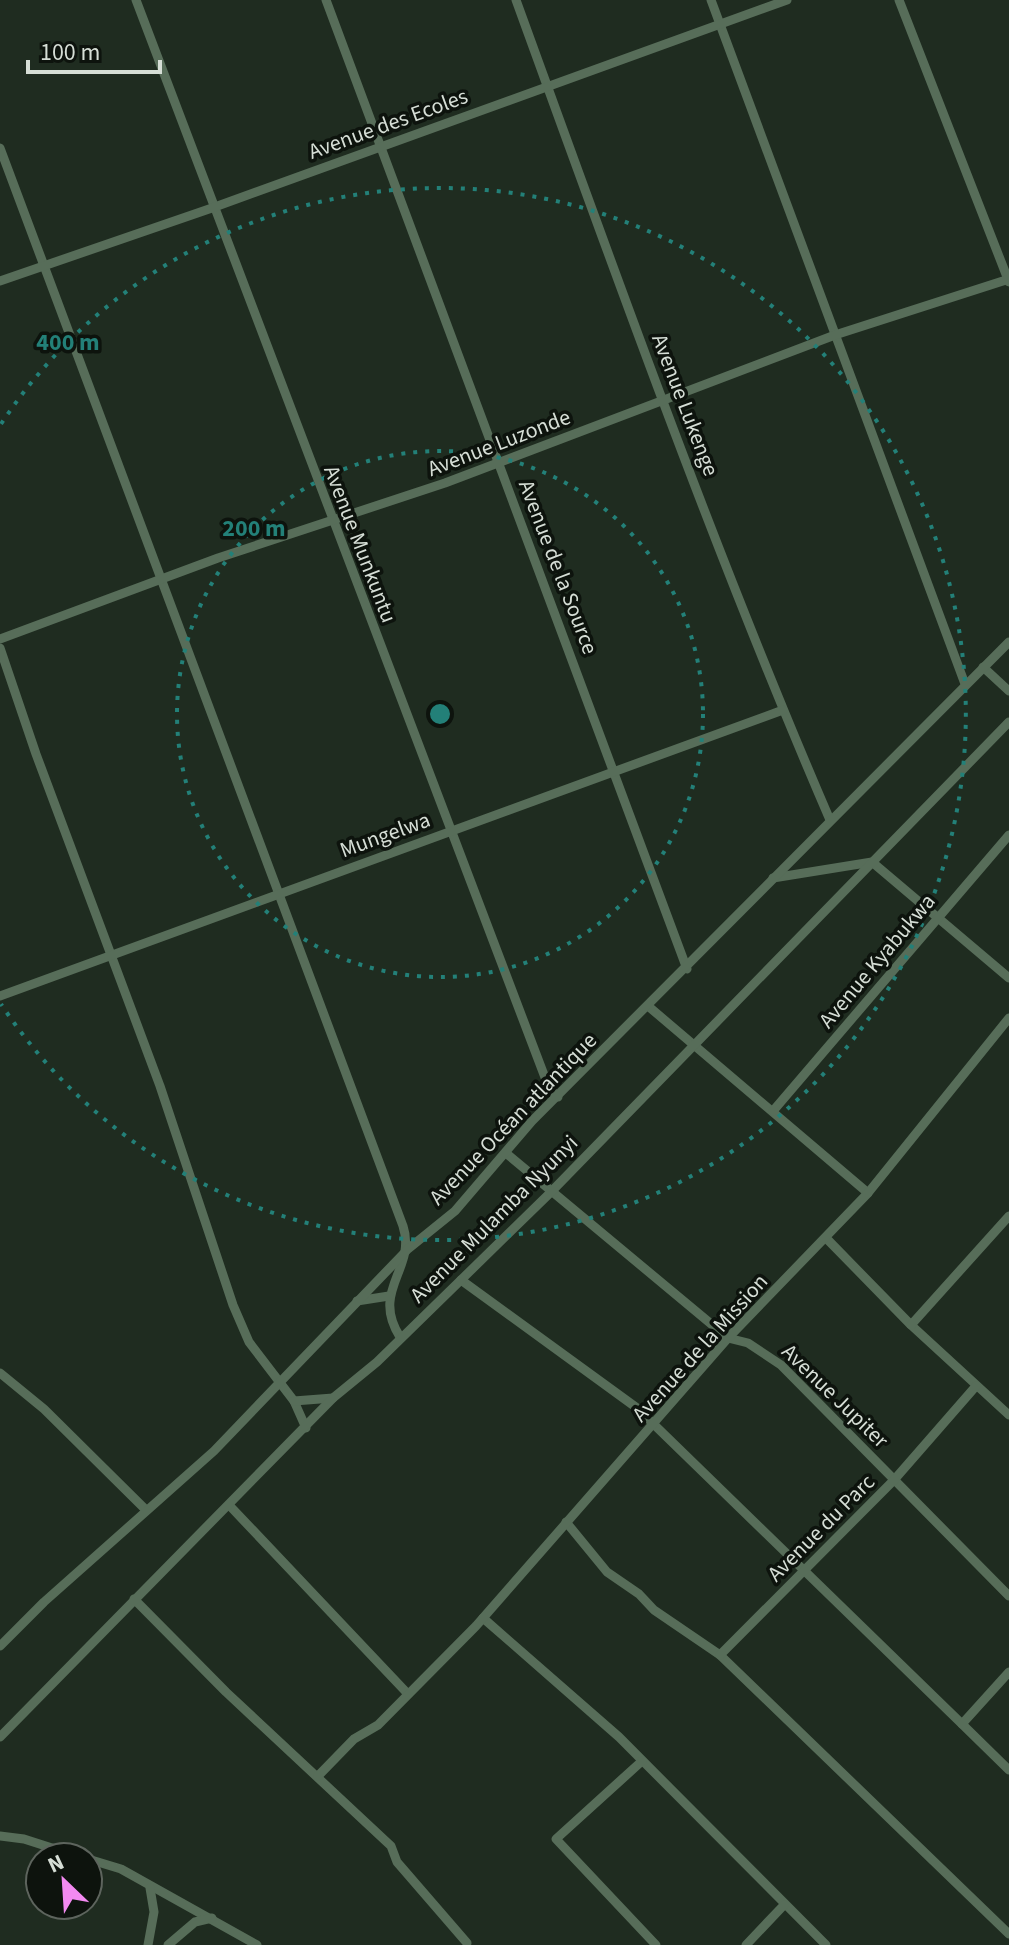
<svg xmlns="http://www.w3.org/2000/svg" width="1009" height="1945" viewBox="0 0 1009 1945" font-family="'Source Sans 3',sans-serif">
	<rect width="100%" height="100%" fill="#1f2c20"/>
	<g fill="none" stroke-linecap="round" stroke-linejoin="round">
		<g stroke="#576d59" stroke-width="9">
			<polyline points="136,0 549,1088 558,1097"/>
			<polyline points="326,0 687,969"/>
			<path d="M516 0C616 275 714 551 830 820"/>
			<polyline points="711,0 965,684"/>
			<polyline points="899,0 1009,282"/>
			<path d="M0 148 403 1226C417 1269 370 1290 400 1337"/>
			<polyline points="0,281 212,208 787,0"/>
			<polyline points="0,639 218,558 445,483 835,335 1009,279"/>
			<polyline points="0,648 36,754 160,1086 233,1305 249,1342 294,1401 306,1428"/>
			<polyline points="983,667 1009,691"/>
			<polyline points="773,878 872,862 1009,978"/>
			<polyline points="0,996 783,710"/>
			<polyline points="648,1006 868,1193"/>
			<polyline points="773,1111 1009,835"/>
			<polyline points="507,1154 728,1338 748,1343 781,1365 1009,1596"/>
			<polyline points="827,1239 911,1325 1009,1415"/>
			<polyline points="461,1280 637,1408 962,1724"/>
			<polyline points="357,1301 389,1296"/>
			<polyline points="911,1325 1009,1216"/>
			<polyline points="0,1373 44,1409 146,1510"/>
			<polyline points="294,1401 333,1398"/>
			<polyline points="229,1505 408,1694"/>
			<polyline points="566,1522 607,1572 639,1594 654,1610 720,1655 1009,1934"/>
			<polyline points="134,1599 226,1692 391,1846 397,1862 467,1943"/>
			<polyline points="483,1618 619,1737 826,1945"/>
			<polyline points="0,1646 44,1602 214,1451 408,1249 455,1211 532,1121 1009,642"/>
			<polyline points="720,1655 894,1480 976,1386"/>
			<polyline points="1009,1672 962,1724 1009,1770"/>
			<polyline points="0,1737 333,1398 377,1362 550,1193 1009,722"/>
			<polyline points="642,1761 556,1839 656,1945"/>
			<polyline points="318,1776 354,1739 378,1725 476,1626 728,1338 868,1193 1009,1018"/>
			<polyline points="0,1836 24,1839 80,1857"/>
			<polyline points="88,1859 121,1869 257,1945"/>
			<polyline points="148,1945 154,1912 150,1888"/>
			<polyline points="168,1945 195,1922 212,1918"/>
			<polyline points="746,1945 784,1905"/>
		</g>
	</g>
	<g fill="none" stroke="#238078" stroke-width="4" stroke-dasharray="4 8">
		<circle cx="440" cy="714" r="263"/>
		<path d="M1 424A526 526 0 1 1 1 1004"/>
	</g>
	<g text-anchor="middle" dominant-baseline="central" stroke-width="7" stroke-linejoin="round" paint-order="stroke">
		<g font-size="22" fill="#d6ded6" stroke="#0d130d">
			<text transform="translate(388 124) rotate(-20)">Avenue des Ecoles</text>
			<text transform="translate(685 405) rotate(69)">Avenue Lukenge</text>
			<text transform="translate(499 443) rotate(-21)">Avenue Luzonde</text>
			<text transform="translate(360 544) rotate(69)">Avenue Munkuntu</text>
			<text transform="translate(558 567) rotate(69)">Avenue de la Source</text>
			<text transform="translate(385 835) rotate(-20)">Mungelwa</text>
			<text transform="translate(877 961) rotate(-50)">Avenue Kyabukwa</text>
			<text transform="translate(513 1119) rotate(-46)">Avenue Océan atlantique</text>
			<text transform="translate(494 1219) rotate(-45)">Avenue Mulamba Nyunyi</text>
			<text transform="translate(700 1348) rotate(-48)">Avenue de la Mission</text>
			<text transform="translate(835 1396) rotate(44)">Avenue Jupiter</text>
			<text transform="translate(821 1528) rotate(-45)">Avenue du Parc</text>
		</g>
	</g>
	<circle cx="440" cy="714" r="12" fill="#238078" stroke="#0d130d" stroke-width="4"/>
	<g font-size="24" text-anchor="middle" font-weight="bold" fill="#238078" stroke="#0d130d" stroke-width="7" stroke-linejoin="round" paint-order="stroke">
		<text x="68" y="350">400 m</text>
		<text x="254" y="536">200 m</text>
	</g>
	<g transform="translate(64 1881) rotate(335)"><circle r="38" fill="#0d130d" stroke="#5d645d" stroke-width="2"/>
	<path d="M0-6L14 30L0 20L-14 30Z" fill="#f38af1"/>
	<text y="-12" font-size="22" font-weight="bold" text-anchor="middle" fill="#d6ded6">N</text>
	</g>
	<path d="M28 60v12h132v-12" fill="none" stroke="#d6ded6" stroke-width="4"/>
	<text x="40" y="60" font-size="24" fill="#d6ded6" stroke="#0d130d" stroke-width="6" paint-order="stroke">100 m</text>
</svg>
